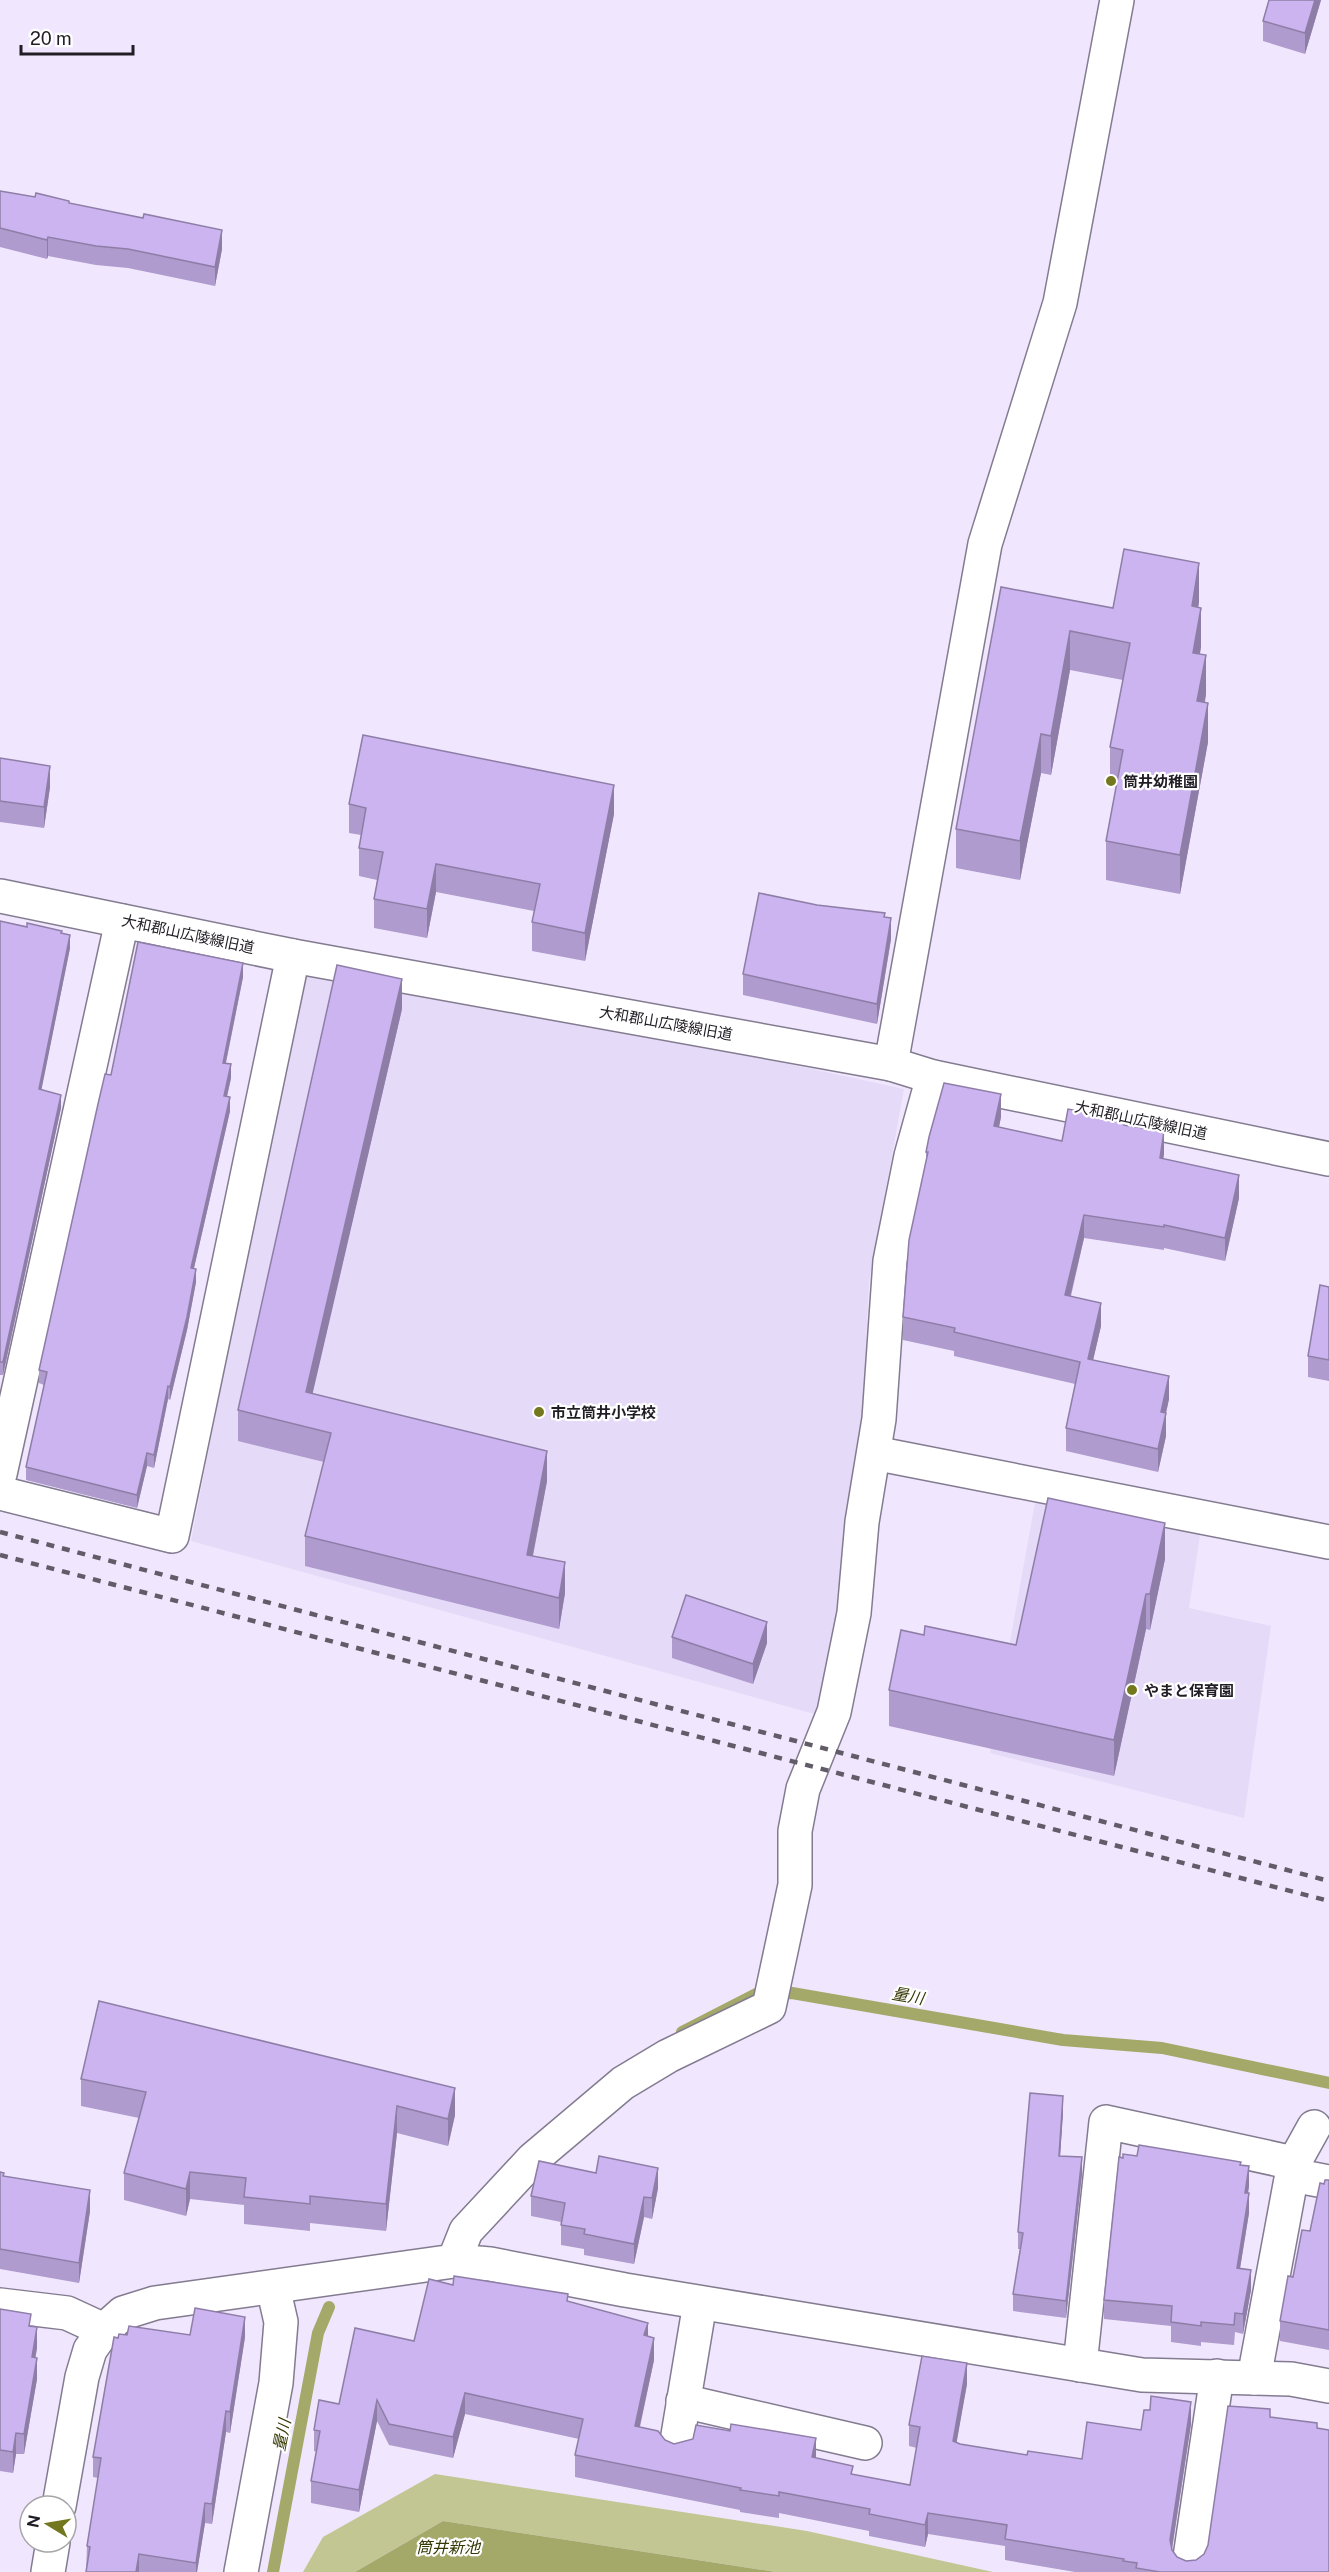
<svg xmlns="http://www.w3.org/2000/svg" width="1329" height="2572" viewBox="0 0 1329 2572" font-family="'Public Sans','Noto Sans JP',sans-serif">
	<rect width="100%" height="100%" fill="#f0e7fe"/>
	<g fill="#e5daf8">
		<polygon points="313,961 904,1089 869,1282 855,1574 818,1715 191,1541 299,979"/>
		<polygon points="1036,1497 1201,1529 1189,1608 1271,1626 1244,1818 990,1753"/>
	</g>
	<polygon fill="#c2c693" points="435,2474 807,2531 993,2572 776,2572 443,2521 355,2572 303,2572 323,2537"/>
	<polygon fill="#a4a869" points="443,2521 776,2572 355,2572"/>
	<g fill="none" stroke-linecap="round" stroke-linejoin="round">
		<g stroke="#a4a869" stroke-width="12">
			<polyline points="682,2032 756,1994 792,1993 1063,2040 1162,2048 1329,2083"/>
			<polyline points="273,2572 318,2333 329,2307"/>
		</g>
		<defs>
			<g id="minor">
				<polyline points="1117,0 1060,303 985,544 891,1064 933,1077 1329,1159"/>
				<polyline points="874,1453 1329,1542"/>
				<polyline points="0,1474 122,921"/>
				<polyline points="0,1493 172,1536 293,956"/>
				<polyline points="1292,2175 1329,2182"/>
				<polyline points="0,2305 67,2313 104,2330"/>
				<polyline points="1080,2365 1106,2122 1294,2163"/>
				<polyline points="1254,2378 1294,2163 1314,2127"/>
				<polyline points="683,2401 865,2443"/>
				<polyline points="676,2447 700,2303"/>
				<polyline points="59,2506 82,2377 90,2350 104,2330 123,2313 155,2303 454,2261 466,2231 533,2159 623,2083 668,2056 769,2007 795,1885 795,1831 803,1789 834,1712 854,1613 862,1522 879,1419 890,1261 911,1156 933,1077"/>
				<polyline points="1189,2564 1217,2376"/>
				<polyline points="48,2572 53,2542"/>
				<polyline points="241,2572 276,2383 281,2322 273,2287"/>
			</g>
			<g id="tertiary">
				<polyline points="0,896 293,956 891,1064"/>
				<polyline points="454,2261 490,2264 625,2290 1142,2375 1291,2379 1329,2386"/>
			</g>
		</defs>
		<use href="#minor" stroke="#837b90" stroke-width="36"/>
		<use href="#tertiary" stroke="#837b90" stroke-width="36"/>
		<use href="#minor" stroke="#fff" stroke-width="33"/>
		<use href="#tertiary" stroke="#fff" stroke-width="33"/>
		<g stroke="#615c68" stroke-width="4.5" stroke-dasharray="8 8" stroke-linecap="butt">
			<polyline points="0,1532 1329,1881"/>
			<polyline points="0,1555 1329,1901"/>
		</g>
	</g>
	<g fill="#af9bce">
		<polygon points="1269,0 1321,0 1305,54 1263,41 1263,21"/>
		<polygon points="0,191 69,203 222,249 215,286 128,268 96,265 48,256 47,259 0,247"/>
		<polygon points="1001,587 1113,608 1199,602 1198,607 1201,647 1200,654 1206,694 1205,703 1208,742 1180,894 1106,880 1106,841 1116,787 1110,786 1110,747 1123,680 1070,670 1051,775 1041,773 1020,880 956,868 956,829"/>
		<polygon points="0,758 50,787 44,828 0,822"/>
		<polygon points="349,804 614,814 585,961 532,951 532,922 534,911 436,892 427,938 374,928 374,899 377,880 359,876 359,848 361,835 349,833"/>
		<polygon points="817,905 885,917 891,939 877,1024 743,995 743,974"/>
		<polygon points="0,921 62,933 70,948 41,1090 61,1108 3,1375 0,1375"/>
		<polygon points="243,977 226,1063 231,1078 227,1097 230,1111 194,1268 196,1282 187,1330 170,1400 168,1399 154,1468 147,1466 137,1508 26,1480 26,1467 44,1385 39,1383 39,1370 111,1075"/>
		<polygon points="402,1009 312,1394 547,1481 533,1556 565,1593 559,1629 305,1566 305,1536 324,1462 238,1441 238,1410"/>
		<polygon points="1001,1117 999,1127 1062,1141 1125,1126 1164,1154 1163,1159 1239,1198 1225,1261 1164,1248 1164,1250 1084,1238 1071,1296 1101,1326 1093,1360 1169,1399 1166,1413 1166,1436 1158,1472 1066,1451 1066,1428 1075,1384 954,1356 954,1351 903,1340 903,1317 926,1161 926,1152"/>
		<polygon points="1329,1287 1329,1381 1308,1377 1308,1356"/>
		<polygon points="1165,1559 1150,1630 1146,1629 1114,1776 889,1726 889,1690 924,1635 1016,1645"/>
		<polygon points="672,1637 767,1643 753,1684 672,1658"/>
		<polygon points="99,2001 455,2115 448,2146 397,2133 386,2231 310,2223 310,2231 244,2224 244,2205 190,2199 186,2216 124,2200 124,2173 139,2118 81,2106 81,2079"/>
		<polygon points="1063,2113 1060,2156 1082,2174 1066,2318 1013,2311 1013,2294 1020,2249 1018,2249 1018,2232"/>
		<polygon points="1137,2156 1241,2165 1249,2186 1248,2193 1249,2213 1240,2268 1251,2290 1243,2334 1235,2332 1234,2345 1201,2342 1201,2346 1171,2342 1171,2326 1104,2319 1104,2300 1123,2158"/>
		<polygon points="0,2172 4,2176 90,2211 79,2283 0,2269"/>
		<polygon points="1329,2180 1329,2350 1280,2341 1280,2321 1293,2277 1310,2231 1324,2184"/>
		<polygon points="658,2188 652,2219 644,2217 634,2264 584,2255 584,2249 561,2245 561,2222 531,2216 531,2196"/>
		<polygon points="453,2285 568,2302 648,2336 654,2360 640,2427 674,2444 816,2458 853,2474 910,2485 917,2448 909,2446 909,2425 967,2384 956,2443 960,2444 1027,2455 1082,2459 1141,2430 1191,2424 1172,2550 1177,2557 1186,2561 1196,2560 1204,2554 1270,2417 1317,2428 1329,2572 1075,2572 1005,2560 1005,2546 928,2534 925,2547 869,2536 869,2531 779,2513 779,2518 740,2512 740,2510 575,2477 575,2455 579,2439 465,2414 453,2458 389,2445 377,2421 359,2512 311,2503 311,2481 317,2452 314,2451 314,2430 339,2404 414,2341"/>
		<polygon points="0,2309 31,2326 37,2348 35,2358 37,2379 24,2454 16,2454 13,2473 0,2471"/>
		<polygon points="127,2335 190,2335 245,2337 230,2433 226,2432 212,2524 205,2523 197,2572 86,2572 87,2546 98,2478 93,2477 93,2457 118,2338"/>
	</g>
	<g fill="#8e7ea7">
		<polygon points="1315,0 1321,0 1305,54 1305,33"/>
		<polygon points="222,230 222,249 215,286 215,267"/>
		<polygon points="48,237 48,256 47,259 47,240"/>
		<polygon points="1199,563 1199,602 1192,645 1192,606"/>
		<polygon points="1201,608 1201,647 1193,691 1193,653"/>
		<polygon points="1070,631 1070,670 1051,775 1051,736"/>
		<polygon points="1206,655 1206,694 1197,740 1197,701"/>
		<polygon points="1208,703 1208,742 1180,894 1180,855"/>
		<polygon points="1041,734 1041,773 1020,880 1020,841"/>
		<polygon points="50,766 50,787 44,828 44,807"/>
		<polygon points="614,785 614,814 585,961 585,933"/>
		<polygon points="436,864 436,892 427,938 427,909"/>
		<polygon points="891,918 891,939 877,1024 877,1004"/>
		<polygon points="70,935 70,948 39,1102 39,1089"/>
		<polygon points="243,963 243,977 223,1076 223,1063"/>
		<polygon points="402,979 402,1009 306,1422 306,1392"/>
		<polygon points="231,1064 231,1078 224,1109 224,1096"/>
		<polygon points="1001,1094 1001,1117 994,1150 994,1126"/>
		<polygon points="61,1095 61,1108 3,1375 3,1362"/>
		<polygon points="230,1097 230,1111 191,1281 191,1268"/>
		<polygon points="1164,1131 1164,1154 1160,1181 1160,1158"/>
		<polygon points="1239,1175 1239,1198 1225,1261 1225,1238"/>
		<polygon points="1084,1215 1084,1238 1065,1318 1065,1295"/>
		<polygon points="196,1269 196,1282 187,1330 170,1400 170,1387"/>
		<polygon points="1101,1303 1101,1326 1088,1382 1088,1359"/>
		<polygon points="1169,1376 1169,1399 1161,1435 1161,1412"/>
		<polygon points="168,1386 168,1399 154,1468 154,1455"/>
		<polygon points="1166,1413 1166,1436 1158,1472 1158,1449"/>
		<polygon points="547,1451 547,1481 527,1585 527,1555"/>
		<polygon points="147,1453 147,1466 137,1508 137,1495"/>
		<polygon points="1165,1523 1165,1559 1150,1630 1150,1594"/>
		<polygon points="565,1562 565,1593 559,1629 559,1598"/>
		<polygon points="1146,1594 1146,1629 1114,1776 1114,1740"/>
		<polygon points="767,1622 767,1643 753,1684 753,1664"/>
		<polygon points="455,2088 455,2115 448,2146 448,2119"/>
		<polygon points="1063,2096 1063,2113 1059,2173 1059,2156"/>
		<polygon points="397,2106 397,2133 386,2231 386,2204"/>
		<polygon points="1082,2157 1082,2174 1066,2318 1066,2301"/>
		<polygon points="1249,2166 1249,2186 1245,2212 1245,2193"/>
		<polygon points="658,2168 658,2188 652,2219 652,2198"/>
		<polygon points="190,2172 190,2199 186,2216 186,2189"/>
		<polygon points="90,2190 90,2211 79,2283 79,2263"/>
		<polygon points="1249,2193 1249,2213 1237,2287 1237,2268"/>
		<polygon points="644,2197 644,2217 634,2264 634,2244"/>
		<polygon points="1251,2270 1251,2290 1243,2334 1243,2314"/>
		<polygon points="245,2317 245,2337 230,2433 230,2412"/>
		<polygon points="648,2323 648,2345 644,2335"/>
		<polygon points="37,2327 37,2348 32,2378 32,2357"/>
		<polygon points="654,2338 654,2360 635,2448 635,2426"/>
		<polygon points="37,2358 37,2379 24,2454 24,2434"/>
		<polygon points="967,2363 967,2384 953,2463 953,2441"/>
		<polygon points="465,2393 465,2414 453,2458 453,2437"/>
		<polygon points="377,2400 377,2421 359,2512 359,2490"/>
		<polygon points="1191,2402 1191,2424 1170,2561 1170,2540"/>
		<polygon points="226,2411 226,2432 212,2524 212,2504"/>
		<polygon points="16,2433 16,2454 13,2473 13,2452"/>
		<polygon points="816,2438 816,2459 812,2457"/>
		<polygon points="205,2503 205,2523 197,2572 196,2572 196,2563"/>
		<polygon points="928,2513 928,2534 925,2547 925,2525"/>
		<polygon points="139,2554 139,2572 136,2572"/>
	</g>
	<g fill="#cbb4ef" stroke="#8e7ea7" stroke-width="1.5">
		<polygon points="1269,0 1315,0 1305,33 1263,21"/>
		<polygon points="0,191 35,197 36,193 69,201 69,203 143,218 144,214 222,230 215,267 128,249 96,246 48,237 47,240 0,228"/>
		<polygon points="1124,549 1199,563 1192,606 1201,608 1193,653 1206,655 1197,701 1208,703 1180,855 1106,841 1123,750 1110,747 1130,643 1070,631 1051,736 1041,734 1020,841 956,829 1001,587 1113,608"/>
		<polygon points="363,735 614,785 585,933 532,922 540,884 436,864 427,909 374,899 383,852 359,848 366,808 349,804"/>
		<polygon points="0,758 50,766 44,807 0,801"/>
		<polygon points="759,893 817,905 885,913 884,917 891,918 877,1004 743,974"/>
		<polygon points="0,921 27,927 27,923 62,931 61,933 70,935 39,1089 61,1095 3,1362 0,1362"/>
		<polygon points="138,942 243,963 223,1063 231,1064 224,1096 230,1097 191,1268 196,1269 187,1317 170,1387 168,1386 154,1455 147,1453 137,1495 26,1467 47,1372 39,1370 98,1104 105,1074 111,1075"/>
		<polygon points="337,965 402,979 306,1392 547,1451 527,1555 565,1562 559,1598 305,1536 331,1433 238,1410"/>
		<polygon points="944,1083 1001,1094 994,1126 1062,1141 1068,1109 1125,1119 1124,1125 1164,1131 1160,1158 1239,1175 1225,1238 1164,1225 1164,1227 1084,1215 1065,1295 1101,1303 1088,1359 1169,1376 1161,1412 1166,1413 1158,1449 1066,1428 1080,1362 954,1332 955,1328 903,1317 909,1240 928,1152 926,1152 929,1137"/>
		<polygon points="1320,1285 1329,1287 1329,1360 1308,1356"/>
		<polygon points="1048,1498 1165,1523 1150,1594 1146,1594 1114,1740 889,1690 901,1630 924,1635 925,1626 1016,1645"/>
		<polygon points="686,1595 767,1622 753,1664 672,1637"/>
		<polygon points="99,2001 455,2088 448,2119 397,2106 386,2204 310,2196 310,2204 244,2197 246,2178 190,2172 186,2189 124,2173 146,2092 81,2079"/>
		<polygon points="1030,2093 1063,2096 1059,2156 1082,2157 1066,2301 1013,2294 1023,2233 1018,2232"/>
		<polygon points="1139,2145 1241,2162 1240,2165 1249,2166 1245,2193 1249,2193 1237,2268 1251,2270 1243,2314 1235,2313 1234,2325 1201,2322 1201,2326 1171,2322 1172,2306 1104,2300 1119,2157 1123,2158 1123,2154 1137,2156"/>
		<polygon points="599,2156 658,2168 652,2198 644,2197 634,2244 584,2234 585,2229 561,2225 565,2203 531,2196 539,2161 596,2173"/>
		<polygon points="0,2172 4,2173 3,2176 90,2190 79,2263 0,2249"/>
		<polygon points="1325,2180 1329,2180 1329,2330 1280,2321 1288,2276 1293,2277 1302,2230 1310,2231 1320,2183 1324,2184"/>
		<polygon points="454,2276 568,2294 567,2301 648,2323 644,2335 654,2338 635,2426 658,2431 665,2440 674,2444 693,2439 696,2425 730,2431 731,2424 816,2438 812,2457 853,2466 851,2474 910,2485 920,2427 909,2425 922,2356 967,2363 953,2441 960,2444 1027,2455 1028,2451 1082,2459 1087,2422 1141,2430 1144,2410 1150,2410 1151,2396 1191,2402 1170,2540 1172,2550 1177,2557 1186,2561 1196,2560 1204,2554 1208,2545 1228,2406 1270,2409 1270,2417 1317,2423 1317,2428 1329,2430 1329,2572 1160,2572 1136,2568 1137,2563 1123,2561 1124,2559 1005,2539 1007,2525 928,2513 925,2525 869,2514 870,2509 779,2492 779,2496 740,2490 741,2488 575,2455 583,2419 465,2393 453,2437 389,2424 377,2400 359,2490 311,2481 320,2431 314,2430 319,2400 339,2404 355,2328 414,2341 429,2279 453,2285"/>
		<polygon points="195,2308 245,2317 230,2412 226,2411 212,2504 205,2503 196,2563 139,2554 136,2572 86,2572 90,2547 87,2546 101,2458 93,2457 114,2337 118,2338 119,2334 127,2335 129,2326 190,2335"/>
		<polygon points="0,2309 31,2314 29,2326 37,2327 32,2357 37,2358 24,2434 16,2433 13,2452 0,2450"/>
	</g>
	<g fill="#73771e" stroke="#fff" stroke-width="2">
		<circle cx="1111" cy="781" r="6"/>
		<circle cx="539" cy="1412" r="6"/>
		<circle cx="1132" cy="1690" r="6"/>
	</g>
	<g text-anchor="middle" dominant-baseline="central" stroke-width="4.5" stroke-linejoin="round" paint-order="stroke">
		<g font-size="15" font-weight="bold" fill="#201d25" stroke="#fff" text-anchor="start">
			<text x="1123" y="781">筒井幼稚園</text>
			<text x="551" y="1412">市立筒井小学校</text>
			<text x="1144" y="1690">やまと保育園</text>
		</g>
		<g font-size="15" fill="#201d25" stroke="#fff">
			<text transform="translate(188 934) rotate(12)">大和郡山広陵線旧道</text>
			<text transform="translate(666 1023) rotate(10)">大和郡山広陵線旧道</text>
			<text transform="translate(1141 1120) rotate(12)">大和郡山広陵線旧道</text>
		</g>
		<g font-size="16" font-style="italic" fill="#363804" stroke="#fff">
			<text transform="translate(908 1996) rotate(10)">量川</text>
			<text transform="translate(282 2435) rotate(-79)">量川</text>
			<text x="448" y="2547">筒井新池</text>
		</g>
	</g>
	<g transform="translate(48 2524) rotate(281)"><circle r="28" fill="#ffffff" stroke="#a6a5a8" stroke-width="1.5"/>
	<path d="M0-4.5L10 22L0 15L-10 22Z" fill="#73771e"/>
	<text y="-9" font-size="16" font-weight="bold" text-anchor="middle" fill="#201d25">N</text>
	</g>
	<path d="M21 45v9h112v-9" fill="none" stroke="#201d25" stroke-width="3"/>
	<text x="30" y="45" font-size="18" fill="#201d25" stroke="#ffffff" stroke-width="4.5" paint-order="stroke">20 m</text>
</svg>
